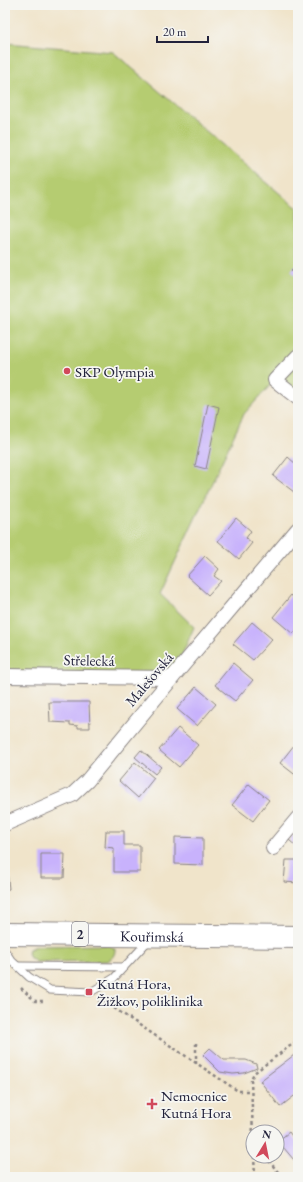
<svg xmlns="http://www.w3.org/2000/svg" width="303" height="1182" viewBox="0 0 303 1182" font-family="'EB Garamond',serif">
	<rect width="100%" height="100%" fill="#f6f6f2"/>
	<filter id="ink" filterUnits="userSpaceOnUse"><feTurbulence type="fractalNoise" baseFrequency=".025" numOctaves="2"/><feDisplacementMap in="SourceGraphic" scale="8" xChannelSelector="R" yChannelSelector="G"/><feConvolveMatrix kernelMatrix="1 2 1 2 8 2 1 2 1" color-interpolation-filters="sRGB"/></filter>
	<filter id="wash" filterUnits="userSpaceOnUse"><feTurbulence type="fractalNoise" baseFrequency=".012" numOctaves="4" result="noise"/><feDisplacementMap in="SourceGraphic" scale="16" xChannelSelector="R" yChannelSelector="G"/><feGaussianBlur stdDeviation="0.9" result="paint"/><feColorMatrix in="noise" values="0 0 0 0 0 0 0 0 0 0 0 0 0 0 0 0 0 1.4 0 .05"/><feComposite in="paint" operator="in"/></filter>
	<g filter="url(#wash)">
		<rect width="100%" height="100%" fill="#f0e4ca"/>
		<g fill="#b5cc71" stroke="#6c7756">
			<polygon points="5,43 113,52 298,209 298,398 275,380 244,414 160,594 194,627 172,678 5,676"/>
			<path d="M109 945 115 949C115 955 113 957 108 961L36 962 30 958 28 953 29 949 37 946Z"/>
		</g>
		<g id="blocks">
			<g fill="#c8b2fc">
				<polygon points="298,264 298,277 291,271"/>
				<polygon points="208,404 219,407 206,469 195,466"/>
				<polygon points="288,457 298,466 298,488 294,492 273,476"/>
				<polygon points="236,518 251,531 246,538 252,543 239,559 218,541"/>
				<polygon points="205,556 219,569 214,576 221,581 208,595 187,576"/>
				<polygon points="291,595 298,601 298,627 293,634 273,617"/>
				<polygon points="252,622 272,639 253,660 233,644"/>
				<polygon points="233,663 253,680 235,701 215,685"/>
				<polygon points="196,687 216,704 197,726 177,709"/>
				<polygon points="49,702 89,702 90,728 78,728 78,726 70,725 70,723 50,722"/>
				<polygon points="178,728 198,745 179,767 159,750"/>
				<polygon points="298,740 298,777 280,763"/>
				<polygon points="141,750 161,767 155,774 135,757"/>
				<polygon points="135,762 154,778 138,798 119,781"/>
				<polygon points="249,784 269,800 253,821 232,805"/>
				<polygon points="298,829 298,848 289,840"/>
				<polygon points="106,831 124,831 124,845 140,845 140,872 114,872 114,848 105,847"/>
				<polygon points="175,837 203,838 203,865 175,864"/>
				<polygon points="41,854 65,854 64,878 41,878"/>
				<polygon points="286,860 298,860 298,883 284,882"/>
				<polygon points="5,862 6,862 9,889 5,890"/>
				<polygon points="210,1048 224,1060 246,1060 256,1064 257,1068 244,1073 233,1074 220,1072 203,1055"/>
				<polygon points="298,1052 298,1093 280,1107 260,1081"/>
				<polygon points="289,1132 298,1144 298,1157 294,1160 278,1141"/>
			</g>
		</g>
	</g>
	<g filter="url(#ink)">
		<use href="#blocks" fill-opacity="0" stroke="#898382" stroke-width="1"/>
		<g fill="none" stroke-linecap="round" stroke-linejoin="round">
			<defs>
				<g id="lane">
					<polyline points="5,951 11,960 29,977 50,990 91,992 114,978 149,940"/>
					<polyline points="18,966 124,967"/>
				</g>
				<g id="street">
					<polyline points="298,356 275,380 298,398"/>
					<polyline points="5,676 172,678"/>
					<polyline points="5,824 72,795 87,781 172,678 298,529"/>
					<polyline points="273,848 298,818"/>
				</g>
				<g id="primary">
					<path id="s1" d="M5 934 298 937"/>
				</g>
			</defs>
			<use href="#lane" stroke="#898382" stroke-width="9"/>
			<use href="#street" stroke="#898382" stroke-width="16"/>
			<use href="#primary" stroke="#898382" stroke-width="24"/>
			<g stroke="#898382" stroke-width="2.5" stroke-dasharray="3 3" stroke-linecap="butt">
				<polyline points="21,988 35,1001 45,1001"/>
				<polyline points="98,1002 105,1002 238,1091 250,1091"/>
				<polyline points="196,1064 196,1041"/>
				<polyline points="253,1137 251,1079 254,1073 298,1040"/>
				<polyline points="254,1156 255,1177"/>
				<polyline points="265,1156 282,1177"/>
			</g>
			<use href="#lane" stroke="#fff" stroke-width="7"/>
			<use href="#street" stroke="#fff" stroke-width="14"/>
			<use href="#primary" stroke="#fff" stroke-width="22"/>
		</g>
	</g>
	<g fill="#d1495b" stroke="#f6f6f2" stroke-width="1.5">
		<circle cx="67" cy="371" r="4"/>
		<rect x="85" y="988" width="8" height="8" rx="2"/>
		<path d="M150 1098h4v4h4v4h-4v4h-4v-4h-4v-4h4z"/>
	</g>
	<g text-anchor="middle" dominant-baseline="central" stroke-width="3.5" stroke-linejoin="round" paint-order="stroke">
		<rect fill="#f6f6f2" stroke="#626272" stroke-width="1" x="72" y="922" width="16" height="24" rx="3"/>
		<g font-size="14" font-weight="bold" fill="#22223b">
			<text x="80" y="934">2</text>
		</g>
		<g font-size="15" fill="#22223b" stroke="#f6f6f2" text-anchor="start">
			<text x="75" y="371">SKP Olympia</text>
			<text x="97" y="983">Kutná Hora,<tspan x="97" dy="17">Žižkov, poliklinika</tspan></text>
			<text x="161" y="1095">Nemocnice<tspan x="161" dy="17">Kutná Hora</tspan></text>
		</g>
		<g font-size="15" fill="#22223b" stroke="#f6f6f2">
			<text transform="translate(89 660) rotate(1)">Střelecká</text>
			<text transform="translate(149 679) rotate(-50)">Malešovská</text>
			<text stroke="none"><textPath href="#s1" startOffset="147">Kouřimská</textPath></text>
		</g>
	</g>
	<rect width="303" height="1182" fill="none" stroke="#f6f6f2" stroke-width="20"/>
	<g transform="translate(265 1144) rotate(10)"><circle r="19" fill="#f6f6f2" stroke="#a1a1a9"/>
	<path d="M0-3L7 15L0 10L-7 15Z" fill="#d1495b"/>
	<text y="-6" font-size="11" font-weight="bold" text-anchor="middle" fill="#22223b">N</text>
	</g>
	<path d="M157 36v6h51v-6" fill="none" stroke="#22223b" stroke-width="2"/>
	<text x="163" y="36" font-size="12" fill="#22223b" stroke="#f6f6f2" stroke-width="3" paint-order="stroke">20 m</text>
</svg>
